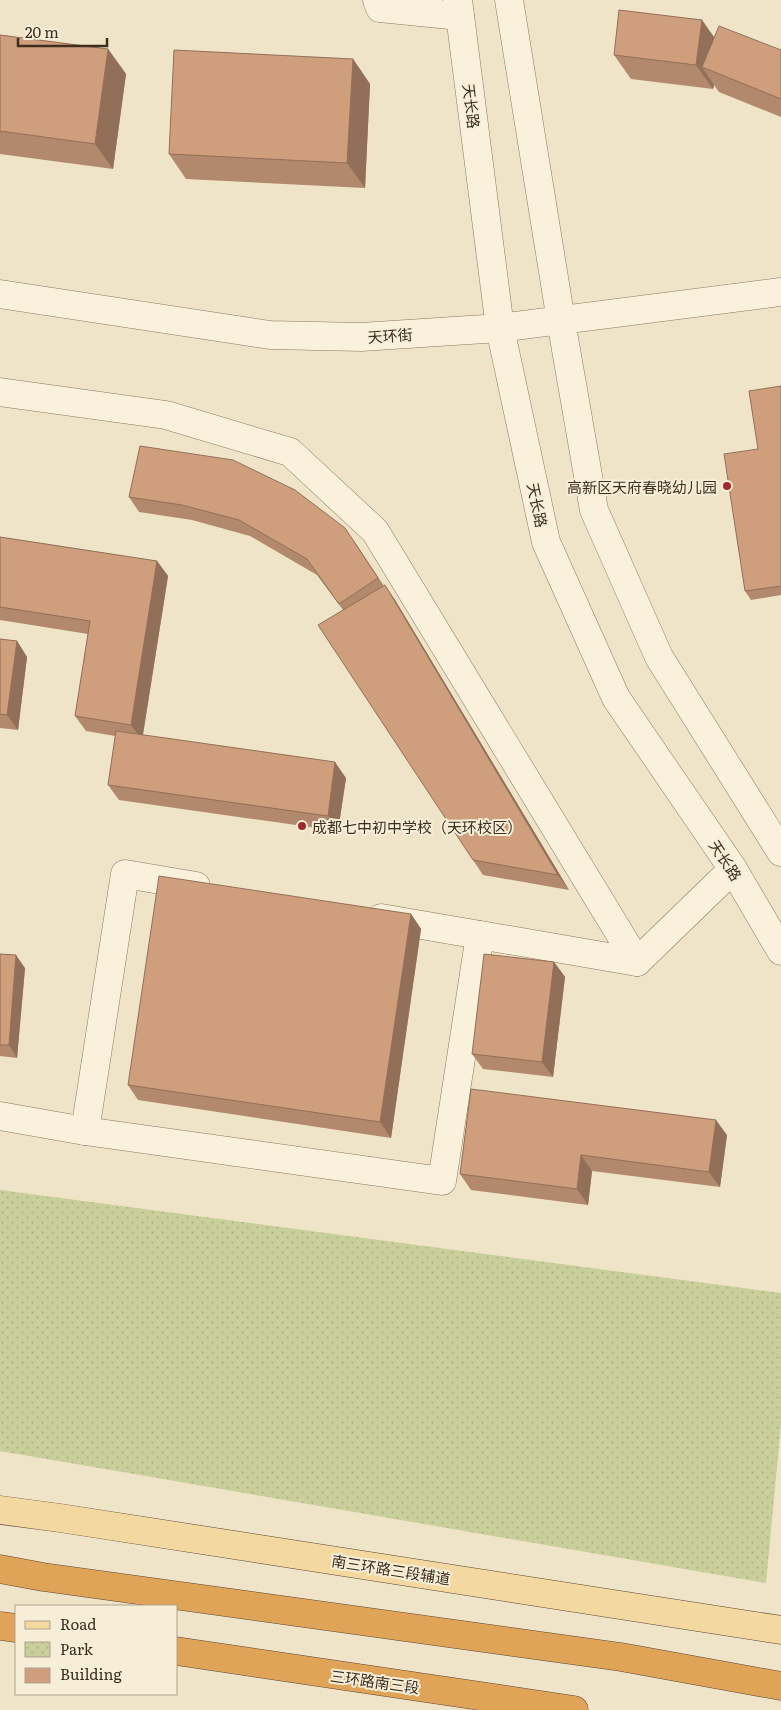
<svg xmlns="http://www.w3.org/2000/svg" width="781" height="1710" viewBox="0 0 781 1710" font-family="Literata,'Noto Sans SC',serif">
	<defs>
		<pattern id="park-dots" width="8" height="8" patternUnits="userSpaceOnUse" patternTransform="scale(1.25)"><rect width="8" height="8" fill="#c9cf9b"/><path d="M2 2h.1M6 6h.1" fill="none" stroke="#aeb285" stroke-width="1.8" stroke-linecap="round"/></pattern>
	</defs>
	<rect width="100%" height="100%" fill="#f0e4c8"/>
	<polygon fill="url(#park-dots)" points="0,1190 781,1293 781,1424 766,1583 0,1451"/>
	<g fill="none" stroke-linecap="round" stroke-linejoin="round">
		<defs>
			<g id="minor">
				<polyline points="377,0 380,8 460,16"/>
				<polyline points="458,0 500,328 546,542 616,698 733,869 781,951"/>
				<polyline points="509,0 561,321 594,510 659,657 781,852"/>
				<polyline points="0,294 270,335 361,337 500,328 781,292"/>
				<polyline points="0,392 166,415 290,452 375,531 637,962"/>
				<polyline points="381,918 637,962 733,869"/>
				<polyline points="0,1116 85,1131 442,1181 480,935"/>
				<polyline points="85,1131 125,874 196,886"/>
			</g>
			<polyline id="major" points="0,1510 60,1518 781,1630"/>
			<g id="highway">
				<polyline points="0,1569 43,1577 621,1657 781,1686"/>
				<polyline points="0,1626 16,1628"/>
				<polyline points="176,1651 574,1710"/>
			</g>
		</defs>
		<use href="#minor" stroke="#8d765c" stroke-width="29"/>
		<use href="#major" stroke="#5b4430" stroke-width="29"/>
		<use href="#highway" stroke="#5b4430" stroke-width="29"/>
		<use href="#minor" stroke="#faf1dc" stroke-width="28"/>
		<use href="#major" stroke="#f3d9a0" stroke-width="28"/>
		<use href="#highway" stroke="#e0a458" stroke-width="28"/>
	</g>
	<g fill="#b2896c">
		<polygon points="702,20 714,38 781,50 781,117 719,92 714,85 713,89 631,79 614,55"/>
		<polygon points="0,35 108,49 126,74 113,169 0,154"/>
		<polygon points="353,59 370,84 365,188 186,179 169,154"/>
		<polygon points="781,386 781,595 751,600 745,591"/>
		<polygon points="140,446 356,544 384,586 395,600 569,890 483,875 473,860 343,610 317,575 250,536 192,520 139,512 129,497"/>
		<polygon points="0,537 157,561 168,576 143,735 346,778 338,831 119,800 108,785 115,736 86,731 75,716 88,634 0,620"/>
		<polygon points="0,639 17,641 27,657 18,730 0,728"/>
		<polygon points="411,914 421,929 391,1138 138,1100 128,1085"/>
		<polygon points="0,954 25,968 17,1058 0,1056"/>
		<polygon points="554,962 565,977 553,1077 483,1069 472,1054"/>
		<polygon points="471,1089 727,1135 720,1187 592,1171 588,1205 471,1190 460,1174"/>
	</g>
	<g fill="#916f58">
		<polygon points="702,20 719,44 702,67 714,85 713,89 696,65"/>
		<polygon points="108,49 126,74 113,169 95,144"/>
		<polygon points="353,59 370,84 365,188 347,163"/>
		<polygon points="345,528 356,544 388,593 378,578"/>
		<polygon points="157,561 168,576 142,740 131,725"/>
		<polygon points="385,585 395,600 569,890 558,875"/>
		<polygon points="17,641 27,657 18,730 7,715"/>
		<polygon points="335,762 346,778 338,831 328,816"/>
		<polygon points="411,914 421,929 391,1138 380,1122"/>
		<polygon points="16,955 25,968 17,1058 9,1045"/>
		<polygon points="554,962 565,977 553,1077 542,1062"/>
		<polygon points="716,1120 727,1135 720,1187 709,1172"/>
		<polygon points="581,1155 592,1171 588,1205 577,1189"/>
	</g>
	<g fill="#cf9f7d" stroke="#916f58">
		<polygon points="619,10 702,20 696,65 614,55"/>
		<polygon points="719,26 781,50 781,99 702,67"/>
		<polygon points="0,35 108,49 95,144 0,131"/>
		<polygon points="174,50 353,59 347,163 169,154"/>
		<polygon points="781,386 781,586 745,591 724,454 758,449 749,391"/>
		<polygon points="140,446 233,460 295,490 345,528 378,578 339,604 307,559 239,520 182,505 129,497"/>
		<polygon points="0,537 157,561 131,725 75,716 90,621 0,607"/>
		<polygon points="385,585 558,875 473,860 318,625"/>
		<polygon points="0,639 17,641 7,715 0,714"/>
		<polygon points="116,731 335,762 328,816 108,785"/>
		<polygon points="159,876 411,914 380,1122 128,1085"/>
		<polygon points="0,954 16,955 9,1045 0,1045"/>
		<polygon points="484,954 554,962 542,1062 472,1054"/>
		<polygon points="471,1089 716,1120 709,1172 581,1155 577,1189 460,1174"/>
	</g>
	<g fill="#9e2a2b" stroke="#f7eed8" stroke-width="2">
		<circle cx="727" cy="486" r="5"/>
		<circle cx="302" cy="826" r="5"/>
	</g>
	<g text-anchor="middle" dominant-baseline="central" stroke-width="4" stroke-linejoin="round" paint-order="stroke">
		<g font-size="15" fill="#3d2e20" stroke="#f7eed8">
			<text transform="translate(472 106) rotate(83)">天长路</text>
			<text transform="translate(390 335) rotate(-4)">天环街</text>
			<text transform="translate(538 505) rotate(78)">天长路</text>
			<text transform="translate(726 860) rotate(57)">天长路</text>
			<text transform="translate(391 1569) rotate(9)">南三环路三段辅道</text>
			<text transform="translate(375 1681) rotate(8)">三环路南三段</text>
		</g>
		<g font-size="15" fill="#3d2e20" stroke="#f7eed8" text-anchor="end">
			<text x="717" y="486">高新区天府春晓幼儿园</text>
			<text x="312" y="826" text-anchor="start">成都七中初中学校（天环校区）</text>
		</g>
	</g>
	<rect x="15" y="1605" width="162" height="90" fill="#f7eed8" stroke="#ada18e"/>
	<rect x="25" y="1621" width="25" height="8" fill="#f3d9a0" stroke="#ada18e"/>
	<text x="60" y="1630" font-size="15" fill="#3d2e20">Road</text>
	<rect x="25" y="1642" width="25" height="15" fill="url(#park-dots)" stroke="#ada18e"/>
	<text x="60" y="1655" font-size="15" fill="#3d2e20">Park</text>
	<rect x="25" y="1668" width="25" height="15" fill="#cf9f7d" stroke="#ada18e"/>
	<text x="60" y="1680" font-size="15" fill="#3d2e20">Building</text>
	<path d="M18 38v8h89v-8" fill="none" stroke="#3d2e20" stroke-width="2.5"/>
	<text x="25" y="38" font-size="15" fill="#3d2e20" stroke="#f7eed8" stroke-width="4" paint-order="stroke">20 m</text>
</svg>
